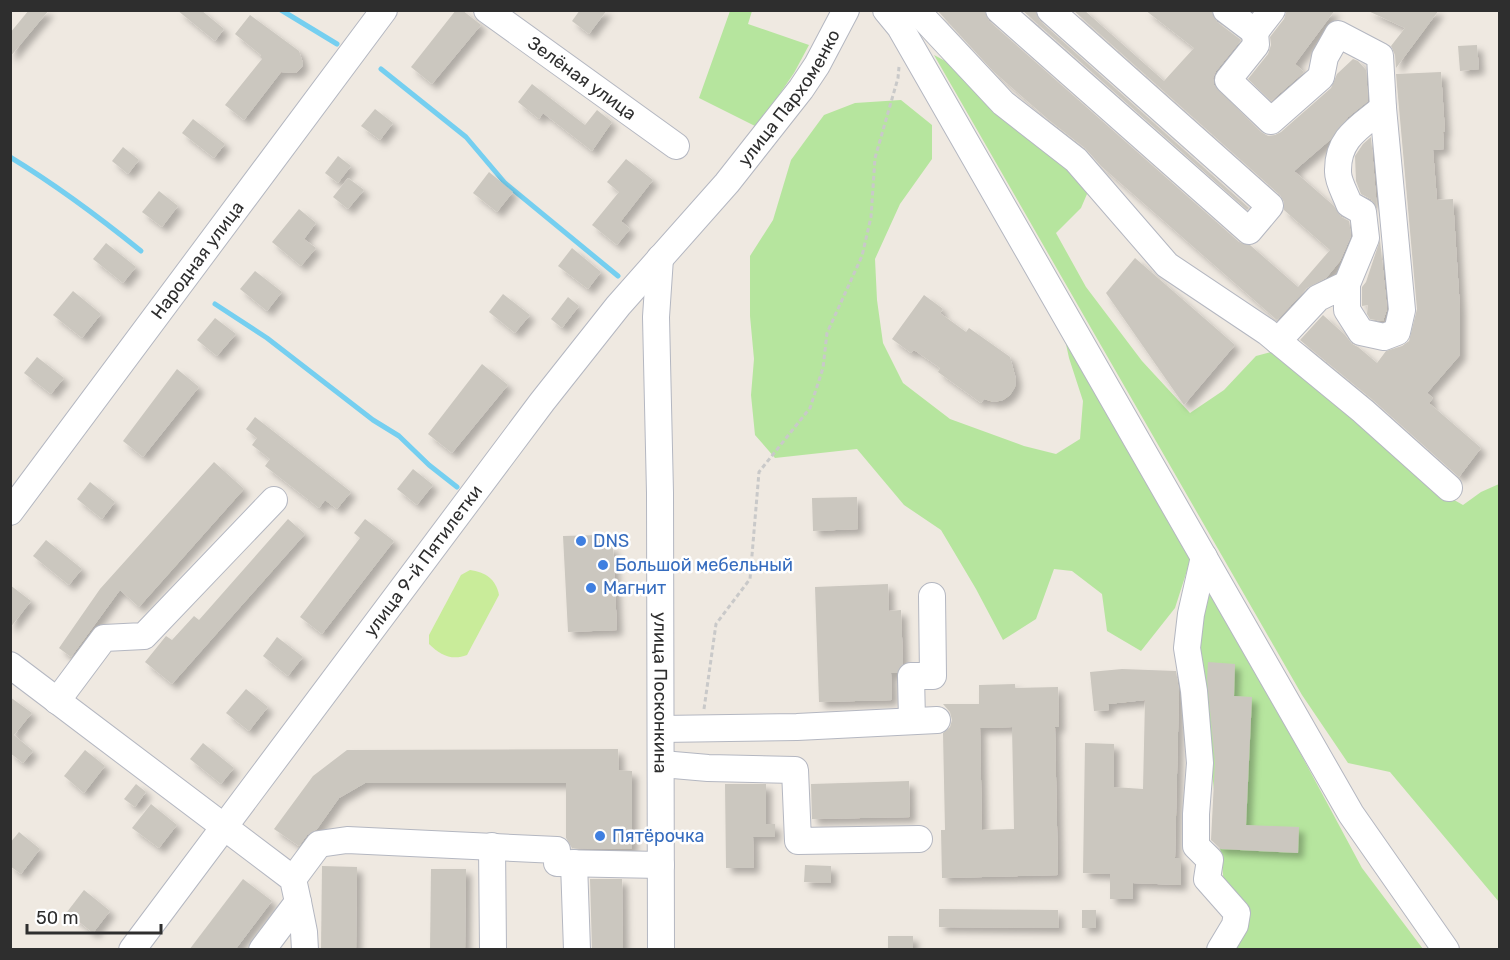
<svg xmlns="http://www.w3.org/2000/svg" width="1510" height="960" viewBox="0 0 1510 960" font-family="Rubik,sans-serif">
	<defs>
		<filter id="shadow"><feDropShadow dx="5.5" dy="5.5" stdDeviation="3" flood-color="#0004"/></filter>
	</defs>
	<rect width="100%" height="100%" fill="#efe9e1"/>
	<g fill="#b6e59e">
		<polygon points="730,11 752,11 748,24 809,45 794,73 757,127 699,98"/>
		<polygon points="934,55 949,63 1090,187 1081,208 1056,233 1086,287 1142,361 1190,413 1224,390 1256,356 1275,351 1433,488 1463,505 1481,492 1499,484 1499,902 1390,772 1348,763 1302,695"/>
		<polygon points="901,100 932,125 932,159 900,204 875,259 877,300 883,343 903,383 950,419 1024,446 1056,454 1080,439 1083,401 1069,358 1061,321 1192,555 1175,608 1141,651 1107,631 1102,594 1072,571 1054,569 1036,619 1003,640 976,589 941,530 904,505 857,449 775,458 755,435 751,395 754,359 750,316 750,256 773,220 791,160 824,115 855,103"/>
		<polygon points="1207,582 1220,611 1289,732 1362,868 1423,949 1231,949 1212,772 1196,651"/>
	</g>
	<path fill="#c9ec9a" d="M470 570C485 572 496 579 499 595L467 655C452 661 440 655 429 644V635L461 575Z"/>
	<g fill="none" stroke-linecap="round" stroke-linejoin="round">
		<g stroke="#75cff0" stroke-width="5">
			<polyline points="281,10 337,44"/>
			<polyline points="381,69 466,137 505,183 618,276"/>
			<path d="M10 157C56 185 99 217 141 251"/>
			<polyline points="215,304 267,338 373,420 399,436 429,465 457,487"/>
		</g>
	</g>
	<g fill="#cbc7bf" fill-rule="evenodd" filter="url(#shadow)">
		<polygon points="29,10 49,10 10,57 10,33"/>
		<polygon points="177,10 201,10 224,29 215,41"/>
		<polygon points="456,10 462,10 481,25 432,84 411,67"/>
		<polygon points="580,10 607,10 589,34 572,21"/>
		<polygon points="937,10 984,10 989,21 1239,242 1250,245 1298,287 1330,250 1284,210 1284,202 1280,195 1073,10 1084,10 1164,81 1194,48 1145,10 1211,10 1217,22 1241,40 1216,71 1213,78 1214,85 1261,132 1268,136 1275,135 1281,132 1331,88 1337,74 1353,59 1358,61 1366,70 1368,101 1348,117 1331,139 1294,171 1334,206 1341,217 1349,221 1351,236 1340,261 1326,278 1307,288 1277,320 1101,166 1085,148 1049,120 993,71"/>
		<polygon points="1022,10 1035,10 1040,21 1249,208 1247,210"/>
		<polygon points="1287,10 1335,10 1295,64 1304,72 1271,101 1248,79 1268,54 1271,45 1270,37 1284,19"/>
		<polygon points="1366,10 1439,10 1396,68 1395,55 1391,46 1405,28"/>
		<polygon points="250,15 299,51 303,63 302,67 296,73 281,72 244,120 225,105 262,59 260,57 261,55 235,34"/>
		<polygon points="1477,45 1479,69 1460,71 1458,46"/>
		<polygon points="1441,72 1445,132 1443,132 1444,149 1433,150 1437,200 1453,199 1460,309 1460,355 1427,393 1433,398 1429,403 1481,448 1459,477 1373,400 1300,340 1323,315 1345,335 1352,344 1358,347 1377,363 1386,351 1402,346 1409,341 1417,309 1396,74"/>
		<polygon points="532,84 585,125 597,110 612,122 592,151 543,113 539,119 518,102"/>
		<polygon points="375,109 393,123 380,140 361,126"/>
		<polygon points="193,119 225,144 214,158 182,133"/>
		<polygon points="1371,137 1377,209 1371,199 1361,194 1356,181 1355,156 1363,144"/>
		<polygon points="123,147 139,160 128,174 112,161"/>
		<polygon points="338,156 351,166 338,183 325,173"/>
		<polygon points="626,159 653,180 621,221 630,229 617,245 592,225 619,192 607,182"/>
		<polygon points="489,172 513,192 497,212 473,193"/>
		<polygon points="348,178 364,190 348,209 333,197"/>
		<polygon points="159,191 178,206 162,227 142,212"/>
		<polygon points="299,209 316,223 304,239 316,248 301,266 272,242"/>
		<polygon points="1380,240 1387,309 1383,321 1370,319 1367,314 1368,305 1362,306 1362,287 1366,282"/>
		<polygon points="106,243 136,267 123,283 93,259"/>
		<polygon points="572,248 601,272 588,289 558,266"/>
		<polygon points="1135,258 1235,345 1184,405 1106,293"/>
		<polygon points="255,271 282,292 267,311 240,289"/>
		<polygon points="73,291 101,314 82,338 53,315"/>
		<polygon points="503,294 530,315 515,333 489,312"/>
		<polygon points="924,295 943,309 940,313 966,332 969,328 1010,357 1016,379 1015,387 1010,395 1003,400 994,402 984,399 981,403 938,372 940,368 914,350 911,353 892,339"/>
		<polygon points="568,297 579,306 562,328 551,319"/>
		<polygon points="215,318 236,334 217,356 197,340"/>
		<polygon points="37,357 64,378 51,394 24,373"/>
		<polygon points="482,364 508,385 452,453 428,434"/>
		<polygon points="177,369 199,387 143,457 123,441"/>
		<polygon points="255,417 351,492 337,509 325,500 319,508 265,466 270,459 252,445 257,438 246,429"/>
		<polygon points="214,462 244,489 139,607 120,590 71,657 59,648 100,589"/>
		<polygon points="413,469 433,485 417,505 397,489"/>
		<polygon points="90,482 115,502 102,519 77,499"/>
		<polygon points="857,497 858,529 813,531 812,498"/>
		<polygon points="288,519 305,534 172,684 145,662 166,636 172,640 194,616 199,620"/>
		<polygon points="365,519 394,541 322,634 300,617 360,538 354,533"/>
		<polygon points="599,535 599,547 613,546 617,630 568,632 563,536"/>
		<polygon points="46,540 82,569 69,585 33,556"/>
		<polygon points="888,584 889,611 901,610 903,664 897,673 891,673 892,700 819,702 815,587"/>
		<polygon points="10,585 31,601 10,628"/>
		<polygon points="277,637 303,657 288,676 263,656"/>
		<polygon points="1208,662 1235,664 1234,696 1252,697 1246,825 1299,827 1298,853 1221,849 1211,840 1215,762 1207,679"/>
		<polygon points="1122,669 1176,671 1179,691 1175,858 1181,858 1181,885 1133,883 1133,899 1110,899 1110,874 1083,873 1085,743 1114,744 1114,787 1143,789 1145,700 1108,704 1109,710 1094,711 1090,672"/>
		<path d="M1015 684V688L1058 687 1059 727H1055L1058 875 942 878 941 830H945L943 733 950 727 952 720 950 712 943 704H979V685ZM1012 727 1014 829 982 830 980 728Z"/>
		<polygon points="246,689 268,707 249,731 226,713"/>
		<polygon points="10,697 32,713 14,735 33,751 23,763 10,753"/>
		<polygon points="203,743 234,768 221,784 190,759"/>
		<polygon points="618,749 619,770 632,771 632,849 572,848 566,838 566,783 365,783 339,798 317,829 307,835 299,846 274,829 313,776 347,750"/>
		<polygon points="85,750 105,766 84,793 64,776"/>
		<polygon points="909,781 910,817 812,819 811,784"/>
		<polygon points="136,784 146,792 135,807 124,799"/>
		<polygon points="725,784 766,784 766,824 775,824 775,837 753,837 754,868 726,868"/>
		<polygon points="151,804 177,825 159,848 132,828"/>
		<polygon points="19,832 40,849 21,874 10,866 10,843"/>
		<polygon points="805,865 831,866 831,883 804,882"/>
		<polygon points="322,866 357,867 356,950 321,950"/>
		<polygon points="431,869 466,869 465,950 430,950"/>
		<polygon points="243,879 272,901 235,950 189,950"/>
		<polygon points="590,879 622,879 623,950 592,950"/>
		<polygon points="84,890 110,911 93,933 67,912"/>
		<polygon points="939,909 1058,910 1059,928 939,927"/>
		<rect x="1082" y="910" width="14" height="18"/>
		<rect x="888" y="936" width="25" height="14"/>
	</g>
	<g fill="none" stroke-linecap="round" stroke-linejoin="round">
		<defs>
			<g id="minor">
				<path id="s1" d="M487 10 676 146"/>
				<polyline points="886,10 900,27 1351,814 1446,950"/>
				<polyline points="916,10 1003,103 1076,160 1167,265 1267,332 1363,411 1449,488"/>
				<polyline points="999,10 1249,231 1270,206 1050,10"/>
				<polyline points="1226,10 1255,32 1272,10"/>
				<polyline points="1255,32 1256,45 1228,80 1271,121 1321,77 1325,57 1338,34 1380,56 1383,108"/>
				<path id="s2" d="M660 258 656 317 660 493 661 950"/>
				<path d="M1278 341 1318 298 1347 284 1366 238 1363 212 1349 204C1346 195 1338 182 1338 172 1337 138 1360 127 1383 108L1402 310 1397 332 1384 337 1361 332 1347 310V284"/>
				<path id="s3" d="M10 512 384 10"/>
				<polyline points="1204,557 1191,614 1187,648 1194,691 1200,763 1196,814 1196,846 1210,860 1207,879 1237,913 1235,925 1220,950"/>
				<polyline points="10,665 293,879 298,902 262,950"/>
				<polyline points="57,701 104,638 144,636 274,500"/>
				<polyline points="912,721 911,676 933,676 932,596"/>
				<polyline points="661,729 797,727 937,720"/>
				<polyline points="662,764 708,768 795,770 798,841 919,839"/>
				<polyline points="492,846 493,950"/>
				<polyline points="574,863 577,950"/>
				<polyline points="293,879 319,844 347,840 557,850 557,863 661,865"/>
				<polyline points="298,902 304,932 305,950"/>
				<path id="s4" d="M132 950 542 402 618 306 727 183 801 89 817 65 846 10"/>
			</g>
		</defs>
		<use href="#minor" stroke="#b4b7c1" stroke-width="28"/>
		<polyline stroke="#c9c9c9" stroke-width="3" stroke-dasharray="4.5 3" stroke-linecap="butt" points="704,709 716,624 750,579 759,472 810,408 823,368 827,333 862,256 871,217 875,158 898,78 899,67"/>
		<use href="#minor" stroke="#fff" stroke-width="26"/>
	</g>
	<g fill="#3f7fe0" stroke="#fff" stroke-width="2">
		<circle cx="581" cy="541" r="6"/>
		<circle cx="603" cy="565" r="6"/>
		<circle cx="591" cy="588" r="6"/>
		<circle cx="600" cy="836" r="6"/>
	</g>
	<g text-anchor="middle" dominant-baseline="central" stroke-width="5" stroke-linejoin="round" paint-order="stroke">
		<g font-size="18" fill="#2e2e2e" stroke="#fff">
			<text stroke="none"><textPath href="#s1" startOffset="117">Зелёная улица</textPath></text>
			<text stroke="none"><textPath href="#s4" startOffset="1077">улица Пархоменко</textPath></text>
			<text stroke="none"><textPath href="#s3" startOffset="314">Народная улица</textPath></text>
			<text stroke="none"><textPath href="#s4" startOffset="486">улица 9-й Пятилетки</textPath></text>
			<text stroke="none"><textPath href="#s2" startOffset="435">улица Посконкина</textPath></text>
		</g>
		<g font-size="18" fill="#366cbe" stroke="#fff" text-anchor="start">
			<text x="593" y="541">DNS</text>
			<text x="615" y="565">Большой мебельный</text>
			<text x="603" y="588">Магнит</text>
			<text x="612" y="836">Пятёрочка</text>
		</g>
	</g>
	<rect width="1510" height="960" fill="none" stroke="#2e2e2e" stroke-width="24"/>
	<path d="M27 924v9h134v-9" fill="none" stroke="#2e2e2e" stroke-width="3"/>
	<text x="36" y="924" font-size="18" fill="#2e2e2e" stroke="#ffffff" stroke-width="4.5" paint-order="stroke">50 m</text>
</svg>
